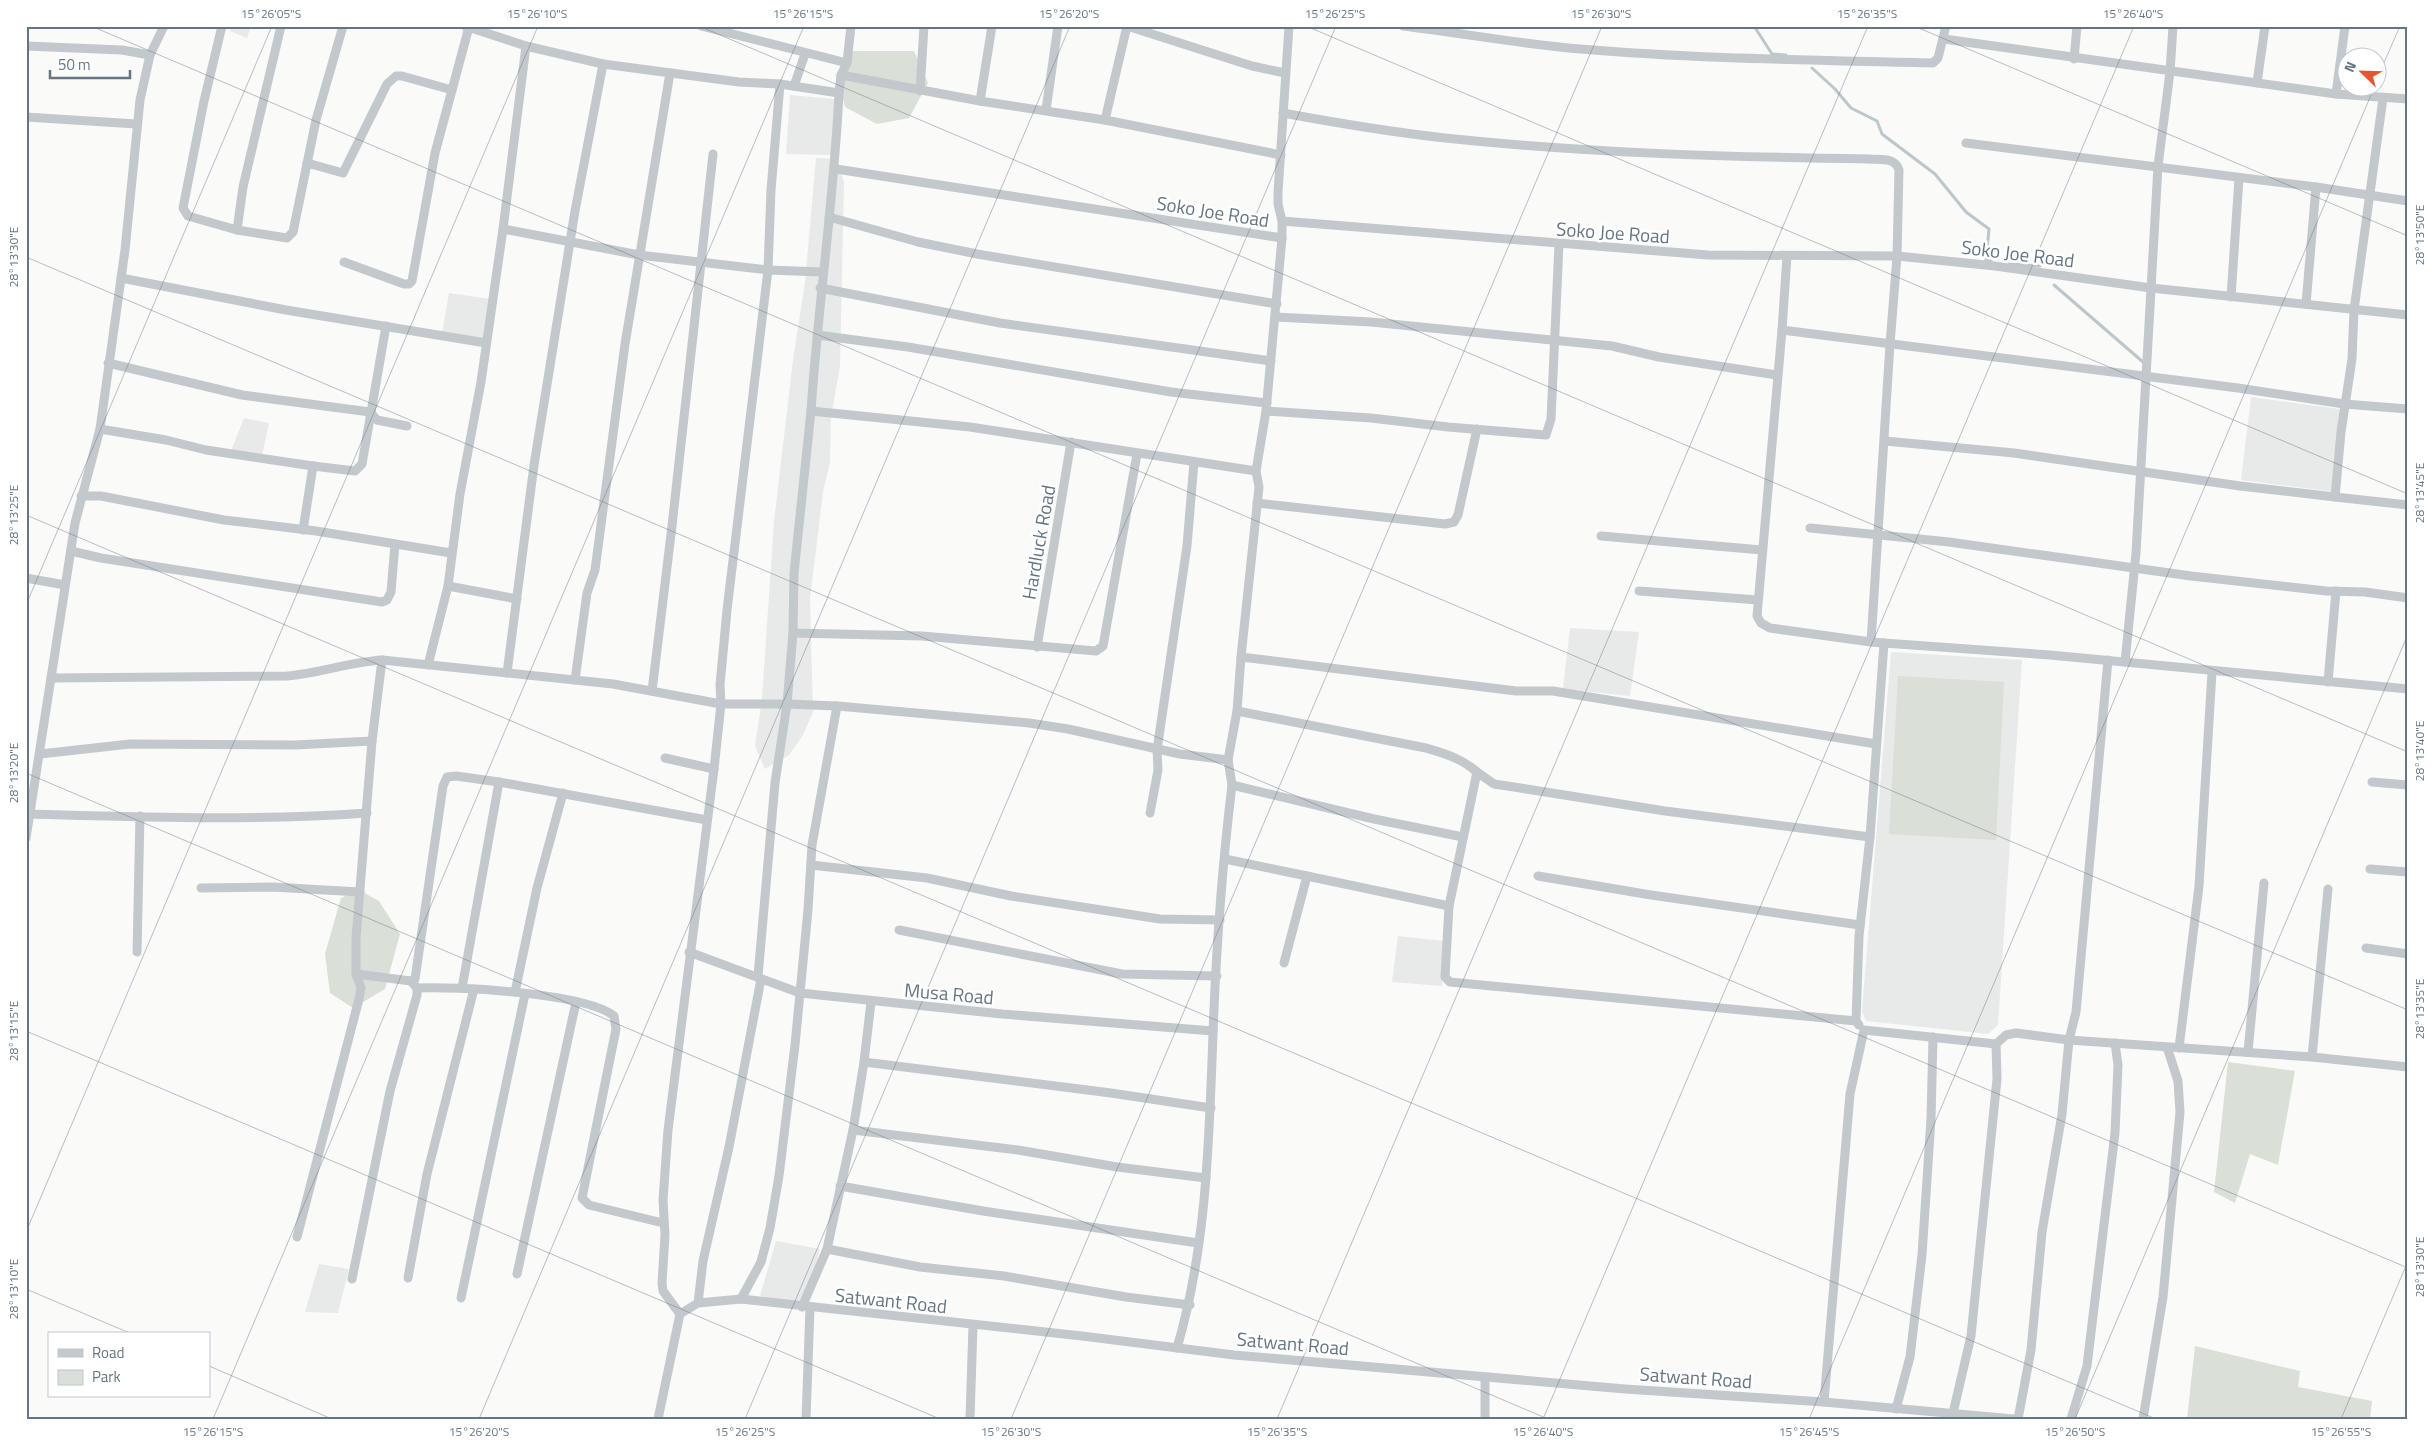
<svg xmlns="http://www.w3.org/2000/svg" width="2434" height="1445" viewBox="0 0 2434 1445" font-family="'Titillium Web',sans-serif">
	<rect width="100%" height="100%" fill="#fafaf8"/>
	<g fill="#e8e9e9">
		<polygon points="232,26 251,26 247,38 230,31"/>
		<polygon points="790,95 835,99 832,155 786,154"/>
		<polygon points="816,158 837,159 844,182 840,366 831,417 830,462 823,492 810,599 813,712 803,735 789,755 765,769 755,746 762,699 774,522 793,360 805,282"/>
		<polygon points="449,293 490,299 485,339 442,333"/>
		<polygon points="2251,397 2347,410 2337,492 2241,480"/>
		<polygon points="244,418 269,423 262,456 231,451"/>
		<polygon points="1570,628 1639,632 1630,696 1563,689"/>
		<polygon points="1891,652 2022,660 1998,1025 1988,1034 1866,1021 1862,1011"/>
		<polygon points="1398,936 1444,941 1442,986 1392,982"/>
		<polygon points="776,1241 820,1249 804,1305 760,1296"/>
		<polygon points="319,1264 349,1269 338,1313 305,1312"/>
	</g>
	<g fill="#dadfd7">
		<polygon points="850,51 914,51 928,83 909,118 877,124 845,107 838,78"/>
		<polygon points="1898,676 2004,682 1996,840 1889,834"/>
		<polygon points="359,890 379,901 400,934 385,989 353,1008 330,993 325,954 341,898"/>
		<polygon points="2228,1062 2295,1071 2278,1165 2250,1154 2235,1203 2214,1192"/>
		<polygon points="2195,1346 2300,1371 2298,1387 2372,1401 2370,1419 2187,1419"/>
	</g>
	<g fill="none" stroke-linecap="round" stroke-linejoin="round">
		<g stroke="#bbc7cb" stroke-width="3">
			<polyline points="1754,26 1772,54 1786,55"/>
			<polyline points="1812,68 1835,89 1851,108 1877,121 1882,134 1935,174 1966,212 1989,229 1986,260 1991,261"/>
			<polyline points="2009,264 2040,266"/>
			<polyline points="2054,285 2143,362"/>
		</g>
		<g stroke="#c3c8cc" stroke-width="9">
			<polyline points="222,26 204,101 183,208 188,216 237,230"/>
			<polyline points="281,26 243,187 237,230 287,238 293,232 316,120 343,26"/>
			<polyline points="465,26 526,46"/>
			<polyline points="701,26 847,63 841,75 980,101 1105,120 1281,155"/>
			<polyline points="1127,26 1252,66 1285,73"/>
			<path d="M1403 26C1462 33 1520 44 1580 49 1697 59 1815 60 1933 63L1938 58 1946 26"/>
			<polyline points="1944,39 2336,94 2408,99"/>
			<polyline points="26,46 122,50 150,55"/>
			<polyline points="2074,59 2077,26"/>
			<polyline points="847,63 851,26"/>
			<polyline points="2257,83 2265,26"/>
			<polyline points="794,86 805,54"/>
			<polyline points="920,91 924,26"/>
			<path d="M839 93C834 200 818 305 811 411L970 427 1256 471"/>
			<polyline points="2336,94 2345,26"/>
			<polyline points="2383,98 2354,310 2352,359 2341,432 2335,497 2408,505"/>
			<polyline points="980,101 992,26"/>
			<polyline points="1046,110 1058,26"/>
			<path d="M1283 113C1337 123 1391 132 1445 138 1585 153 1728 157 1869 159 1881 160 1895 157 1899 170L1897 256 1890 344 1871 642 1884 643"/>
			<polyline points="26,117 136,124"/>
			<polyline points="1105,120 1127,26"/>
			<polyline points="1966,143 2316,187 2306,304"/>
			<polyline points="307,163 343,173 387,84 396,76 402,76 452,90"/>
			<polyline points="836,169 1282,238 1282,221 1708,255 1897,256 1995,266 2151,288 2408,315"/>
			<polyline points="2316,187 2408,201"/>
			<polyline points="829,217 918,242 977,254 1277,304"/>
			<polyline points="1282,221 1278,204 1278,192 1289,26"/>
			<polyline points="503,229 526,46 603,64"/>
			<polyline points="1282,238 1266,411 1256,471 1259,487 1241,657 1516,691 1553,691 1876,744"/>
			<polyline points="1787,256 1782,330 2238,388 2344,404 2408,409"/>
			<polyline points="344,262 404,284 409,284 412,281 435,153 469,27"/>
			<polyline points="121,278 286,310 486,343"/>
			<polyline points="820,288 1000,323 1271,361"/>
			<polyline points="2231,297 2239,178"/>
			<polyline points="1276,317 1371,322 1612,346 1659,357 1777,375"/>
			<polyline points="1782,330 1757,616 1761,623 1770,628 1871,642"/>
			<polyline points="817,335 908,347 1171,392 1267,403"/>
			<polyline points="108,363 242,395 370,412 377,420 407,426"/>
			<polyline points="1266,411 1371,418 1448,427 1546,435 1551,419 1559,244"/>
			<polyline points="100,429 166,440 206,450 313,466"/>
			<polyline points="1885,441 2014,453 2240,486 2335,497"/>
			<polyline points="81,496 101,496 224,520 316,531 451,553"/>
			<polyline points="1257,503 1445,524 1454,522 1458,515 1477,429"/>
			<polyline points="1810,528 1949,542 2191,576 2326,591 2365,592 2408,598"/>
			<polyline points="303,530 313,466 355,471 362,464 386,326"/>
			<polyline points="1601,536 1762,550"/>
			<polyline points="71,551 101,558 382,602 387,600 391,592 395,544"/>
			<polyline points="26,578 65,585"/>
			<polyline points="448,586 517,599"/>
			<polyline points="1639,591 1758,600"/>
			<polyline points="793,633 922,636 1096,651 1103,646 1137,454"/>
			<polyline points="1037,647 1071,442"/>
			<polyline points="2125,662 2136,553 2158,166 2170,72 2173,26"/>
			<polyline points="428,665 448,586 460,494 481,382 503,229 639,255 768,270 822,272"/>
			<polyline points="507,673 534,465 575,211 603,64 739,82 780,84"/>
			<polyline points="51,678 75,523 100,429 125,250 140,100 150,55 164,26"/>
			<polyline points="575,680 587,593 595,570 625,344 670,73"/>
			<polyline points="2328,682 2336,591"/>
			<polyline points="652,691 672,526 713,154"/>
			<path d="M1237 711 1426 748C1446 754 1461 758 1477 772"/>
			<polyline points="40,754 130,744 295,745 372,741"/>
			<polyline points="665,758 714,769"/>
			<polyline points="2372,782 2408,785"/>
			<polyline points="1232,785 1228,760 1237,711 1241,657"/>
			<polyline points="1150,813 1158,770 1157,750 1187,546 1194,462"/>
			<path d="M30 814C142 817 255 821 367 813"/>
			<path d="M26 838 51 678 287 676C320 673 350 662 382 660"/>
			<polyline points="1225,859 1307,876"/>
			<polyline points="811,865 927,878 1011,896 1160,919 1220,920"/>
			<polyline points="2370,869 2408,872"/>
			<polyline points="1538,876 1651,895 1860,925"/>
			<polyline points="201,888 272,887 360,892"/>
			<polyline points="899,930 1122,974 1217,976"/>
			<polyline points="2366,948 2408,954"/>
			<polyline points="137,952 140,816"/>
			<polyline points="689,952 800,993 1002,1014 1213,1031"/>
			<polyline points="1284,963 1307,876 1449,906"/>
			<polyline points="758,976 775,783 787,704 837,706"/>
			<polyline points="411,981 356,974 356,938 372,741 382,660 613,684 721,704 787,704 793,633 794,573 811,411"/>
			<path d="M417 988C456 986 586 993 614 1016L616 1029 582 1198 589 1205 663 1223"/>
			<polyline points="462,988 499,782"/>
			<polyline points="515,992 537,888 563,793"/>
			<polyline points="1856,1021 1450,982 1445,977 1449,906 1477,772 1494,784 1514,787 1665,811 1870,837"/>
			<polyline points="1859,1025 1856,1021 1859,936 1870,837 1884,643 2050,655 2408,689"/>
			<polyline points="2179,1048 2199,886 2212,672"/>
			<polyline points="2248,1052 2264,883"/>
			<polyline points="2312,1057 2328,889"/>
			<polyline points="864,1062 1111,1093 1211,1108"/>
			<polyline points="853,1130 1018,1150 1117,1167 1206,1178"/>
			<polyline points="840,1186 983,1211 1198,1243"/>
			<polyline points="297,1237 359,999 361,988 356,974"/>
			<polyline points="827,1249 920,1267 1004,1276 1126,1297 1190,1305"/>
			<polyline points="517,1274 576,1002"/>
			<polyline points="408,1278 427,1174 474,989"/>
			<polyline points="352,1279 390,1091 417,995 417,988 411,981 415,979 443,786 447,777 456,776 499,782 707,820"/>
			<polyline points="461,1298 525,994"/>
			<polyline points="741,1299 761,1262 770,1228 779,1176 795,1045 808,910 812,845 837,706 1029,723 1068,729 1180,754 1228,760"/>
			<polyline points="698,1303 703,1261 729,1147 761,979"/>
			<polyline points="802,1307 827,1249 853,1130 864,1062 871,1002"/>
			<polyline points="680,1314 663,1291 662,1283 665,1235 663,1200 668,1130 714,769 721,704 720,685 727,610 768,270 771,190 780,84 839,93 841,75"/>
			<path d="M1177 1348C1207 1246 1209 1139 1213 1034 1216 951 1222 867 1232 785L1374 819 1463 837"/>
			<polyline points="1824,1402 1850,1094 1864,1030 1996,1044 2006,1035 2016,1033 2069,1040 2312,1057 2408,1067"/>
			<polyline points="1896,1409 1910,1357 1922,1255 1931,1119 1933,1037"/>
			<polyline points="1953,1413 1971,1336 1997,1079 1996,1044"/>
			<polyline points="658,1419 680,1314 698,1303 741,1299 1082,1336 1234,1355 1625,1389 1824,1402 2014,1419"/>
			<polyline points="806,1419 810,1308"/>
			<polyline points="970,1419 973,1325"/>
			<polyline points="1485,1419 1485,1377"/>
			<polyline points="2018,1419 2031,1350 2042,1232 2062,1114 2069,1040 2076,1012 2108,660"/>
			<polyline points="2071,1419 2087,1366 2115,1133 2118,1065 2115,1043"/>
			<polyline points="2143,1419 2163,1297 2180,1112 2178,1081 2167,1047"/>
		</g>
	</g>
	<path fill="none" stroke="#657683" stroke-width="1" stroke-opacity="0.45" d="M91 26 2408 1010M699 26 2408 752M1306 26 2408 494M1914 26 2408 236M2376 81 2400 26M26 257 2408 1268M26 515 2156 1419M26 605 272 26M26 773 1548 1419M26 1031 940 1419M26 1232 538 26M26 1289 132 1334M209 1366 332 1419M213 1419 804 26M479 1419 1070 26M745 1419 1336 26M1011 1419 1602 26M1277 1419 1868 26M1543 1419 2134 26M1809 1419 2374 88M2075 1419 2408 634M2341 1419 2408 1261"/>
	<g text-anchor="middle" dominant-baseline="central" stroke-width="5" stroke-linejoin="round" paint-order="stroke">
		<g font-size="19" fill="#657683" stroke="#fff">
			<text transform="translate(1213 211) rotate(9)">Soko Joe Road</text>
			<text transform="translate(1613 232) rotate(4)">Soko Joe Road</text>
			<text transform="translate(2018 253) rotate(7)">Soko Joe Road</text>
			<text transform="translate(1038 542) rotate(-80)">Hardluck Road</text>
			<text transform="translate(949 993) rotate(5)">Musa Road</text>
			<text transform="translate(891 1300) rotate(6)">Satwant Road</text>
			<text transform="translate(1293 1343) rotate(5)">Satwant Road</text>
			<text transform="translate(1696 1377) rotate(4)">Satwant Road</text>
		</g>
	</g>
	<rect width="2434" height="1445" fill="none" stroke="#ffffff" stroke-width="55"/>
	<rect x="48" y="1332" width="162" height="65" fill="#ffffff" stroke="#c1c8cd"/>
	<rect x="58" y="1349" width="25" height="8" fill="#c3c8cc" stroke="#c1c8cd"/>
	<text x="92" y="1358" font-size="15" fill="#657683">Road</text>
	<rect x="58" y="1370" width="25" height="15" fill="#dadfd7" stroke="#c1c8cd"/>
	<text x="92" y="1382" font-size="15" fill="#657683">Park</text>
	<g transform="translate(2362 72) rotate(293)"><circle r="24" fill="#ffffff" stroke="#c1c8cd"/>
	<path d="M0-4L9 19L0 12L-9 19Z" fill="#e4572e"/>
	<text y="-8" font-size="14" font-weight="bold" text-anchor="middle" fill="#657683">N</text>
	</g>
	<path d="M50 70v8h80v-8" fill="none" stroke="#657683" stroke-width="2.5"/>
	<text x="58" y="70" font-size="15" fill="#657683" stroke="#ffffff" stroke-width="4" paint-order="stroke">50 m</text>
	<rect x="28" y="28" width="2378" height="1390" fill="none" stroke="#657683" stroke-width="2"/>
	<g font-size="12" text-anchor="middle" fill="#657683">
		<text x="271" y="18">15°26'05"S</text>
		<text x="537" y="18">15°26'10"S</text>
		<text x="803" y="18">15°26'15"S</text>
		<text x="1069" y="18">15°26'20"S</text>
		<text x="1335" y="18">15°26'25"S</text>
		<text x="1601" y="18">15°26'30"S</text>
		<text x="1867" y="18">15°26'35"S</text>
		<text x="2133" y="18">15°26'40"S</text>
		<text transform="translate(2420 235) rotate(-90)" y="4">28°13'50"E</text>
		<text transform="translate(14 257) rotate(-90)" y="4">28°13'30"E</text>
		<text transform="translate(2420 493) rotate(-90)" y="4">28°13'45"E</text>
		<text transform="translate(14 515) rotate(-90)" y="4">28°13'25"E</text>
		<text transform="translate(2420 751) rotate(-90)" y="4">28°13'40"E</text>
		<text transform="translate(14 773) rotate(-90)" y="4">28°13'20"E</text>
		<text transform="translate(2420 1009) rotate(-90)" y="4">28°13'35"E</text>
		<text transform="translate(14 1031) rotate(-90)" y="4">28°13'15"E</text>
		<text transform="translate(2420 1267) rotate(-90)" y="4">28°13'30"E</text>
		<text transform="translate(14 1289) rotate(-90)" y="4">28°13'10"E</text>
		<text x="213" y="1436">15°26'15"S</text>
		<text x="479" y="1436">15°26'20"S</text>
		<text x="745" y="1436">15°26'25"S</text>
		<text x="1011" y="1436">15°26'30"S</text>
		<text x="1277" y="1436">15°26'35"S</text>
		<text x="1543" y="1436">15°26'40"S</text>
		<text x="1809" y="1436">15°26'45"S</text>
		<text x="2075" y="1436">15°26'50"S</text>
		<text x="2341" y="1436">15°26'55"S</text>
	</g>
</svg>
